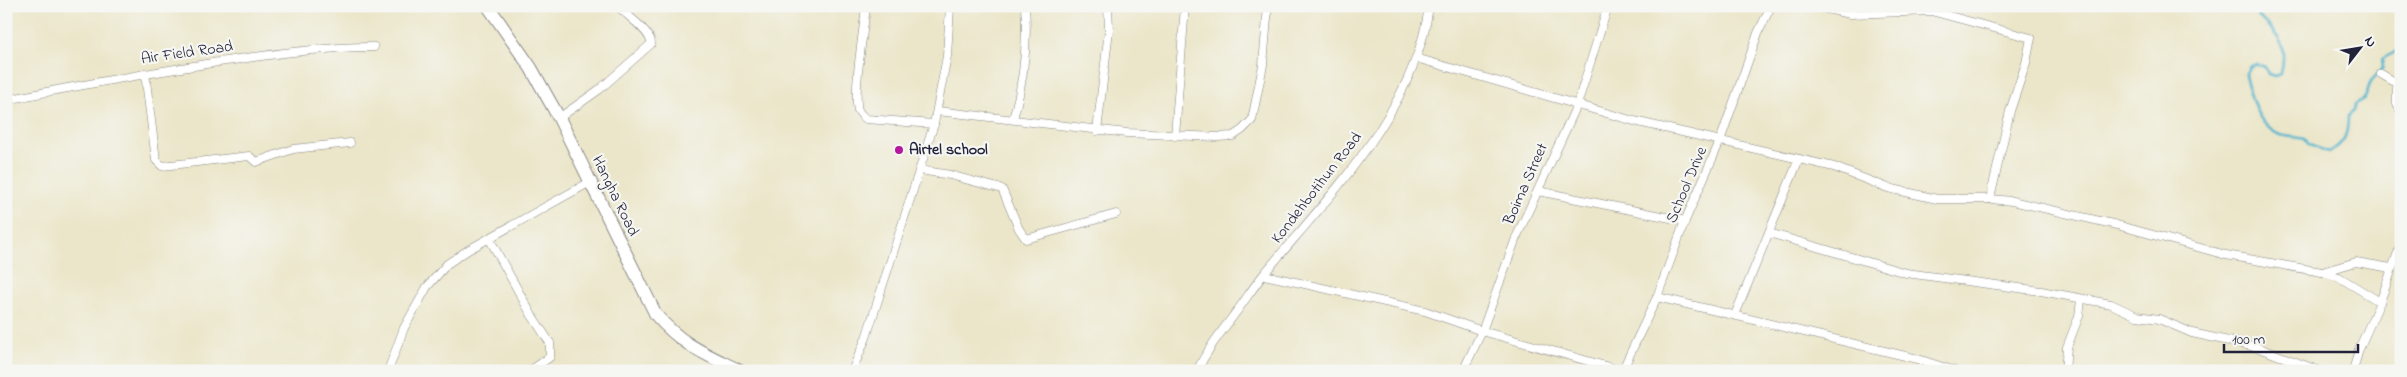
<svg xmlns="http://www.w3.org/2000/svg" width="2407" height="377" viewBox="0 0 2407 377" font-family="'Indie Flower',sans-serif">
	<rect width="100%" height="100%" fill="#f6f6f2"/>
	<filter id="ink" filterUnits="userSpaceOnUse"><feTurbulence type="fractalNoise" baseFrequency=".02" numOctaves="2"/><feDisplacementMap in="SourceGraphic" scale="10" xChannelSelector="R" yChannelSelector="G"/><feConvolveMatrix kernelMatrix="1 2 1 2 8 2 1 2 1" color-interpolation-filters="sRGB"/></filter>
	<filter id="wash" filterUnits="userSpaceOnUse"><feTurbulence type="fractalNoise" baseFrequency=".0096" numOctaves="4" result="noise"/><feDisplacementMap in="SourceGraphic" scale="20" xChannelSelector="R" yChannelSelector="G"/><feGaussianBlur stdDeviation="1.12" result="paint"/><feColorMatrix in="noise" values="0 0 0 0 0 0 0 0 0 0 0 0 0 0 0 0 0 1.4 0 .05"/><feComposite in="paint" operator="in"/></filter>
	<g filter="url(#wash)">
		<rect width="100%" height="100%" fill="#ebe6c9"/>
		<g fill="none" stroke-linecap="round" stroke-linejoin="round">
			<path stroke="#4fb4ce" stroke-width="2.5" d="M2267 6 2258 16C2278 36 2288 42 2281 74L2275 76 2268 74 2265 67 2257 64 2249 67 2245 75C2250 96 2258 128 2281 135 2289 137 2297 137 2305 139L2309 145 2329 152C2346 143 2348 133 2348 115L2354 110 2355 104 2365 98 2371 81 2383 68 2382 59 2401 49"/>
		</g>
	</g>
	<g filter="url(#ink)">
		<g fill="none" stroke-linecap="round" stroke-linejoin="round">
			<defs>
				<g id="minor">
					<path d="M866 6C864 29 853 91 858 110 860 114 862 116 866 119L934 124"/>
					<polyline points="1813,6 1850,14 1931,11 2031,38 2026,63 2010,111 1990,199"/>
					<polyline points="1416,58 1634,121 1834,167 1888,188 1937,199 1990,199 2012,201 2117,225 2226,255 2322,272 2339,277 2380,302"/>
					<polyline points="145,73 156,160 162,166 249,156 256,162 293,149 350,143"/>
					<polyline points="2381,74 2400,85"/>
					<polyline points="2401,85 2397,88 2397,104 2401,112"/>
					<path d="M6 100C75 86 143 74 212 63 266 55 320 47 374 47"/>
					<polyline points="937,111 1127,133 1217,137 1233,136 1242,130 1252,120 1263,65 1268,6"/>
					<path d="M559 118 600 89 651 44C652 32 627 16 618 6"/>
					<path d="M1013 119C1024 81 1028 46 1025 6"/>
					<polyline points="1097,131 1109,30 1108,6"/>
					<polyline points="1175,136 1185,6"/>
					<polyline points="920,170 950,175 1002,189 1019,229 1026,239 1116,214"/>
					<polyline points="1538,191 1685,221"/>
					<polyline points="1769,233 1906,273 2041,291 2111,304 2137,316 2159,319 2192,333 2256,347 2320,371"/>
					<polyline points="489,238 531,314 550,343 550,357 530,371"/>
					<polyline points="2322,272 2356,262 2391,268"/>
					<polyline points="1264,275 1425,311 1482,331 1623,371"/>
					<polyline points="1657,297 1918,359 1955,371"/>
					<polyline points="1735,315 1799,159"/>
					<polyline points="388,371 404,328 427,287 447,264 468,250 590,182"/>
					<polyline points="852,371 866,338 934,124 947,56 950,6"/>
					<path d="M1197 371C1208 348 1222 331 1237 311 1246 299 1254 286 1264 274 1328 197 1416 110 1429 6"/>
					<polyline points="1463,371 1482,331 1516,238 1577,105 1608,6"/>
					<polyline points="1622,371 1657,297 1685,221 1720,141 1758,33 1771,6"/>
					<polyline points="2065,371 2067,347 2079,316 2081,300"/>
					<polyline points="2353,371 2359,349 2380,302 2401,244"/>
				</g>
				<path id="trunk" d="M488 6 531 68 559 118 656 315C683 346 704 353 740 371"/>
			</defs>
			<use href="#minor" stroke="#868482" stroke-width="9"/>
			<use href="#trunk" stroke="#868482" stroke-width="14"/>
			<use href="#minor" stroke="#fff" stroke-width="8"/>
			<use href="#trunk" stroke="#fff" stroke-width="12"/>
		</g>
	</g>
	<circle fill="#b5179e" stroke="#f6f6f2" stroke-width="2" cx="899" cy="150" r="5"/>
	<g text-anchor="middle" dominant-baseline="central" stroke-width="4.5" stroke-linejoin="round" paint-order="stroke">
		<g font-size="16" fill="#22223b" stroke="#f6f6f2">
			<text transform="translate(187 53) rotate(-8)">Air Field Road</text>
			<text transform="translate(1526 184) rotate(-66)">Boima Street</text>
			<text transform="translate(1687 185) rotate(-67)">School Drive</text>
			<text transform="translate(1317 188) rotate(-52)">Kondehbotihun Road</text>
			<text transform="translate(615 196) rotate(64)">Hangha Road</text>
		</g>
		<g font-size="16" font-weight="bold" fill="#22223b" stroke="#f6f6f2" text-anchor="start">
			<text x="909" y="150">Airtel school</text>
		</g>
	</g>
	<rect width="2407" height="377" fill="none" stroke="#f6f6f2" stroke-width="25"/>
	<g transform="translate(2360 48) rotate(59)" stroke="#f6f6f2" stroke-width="4" paint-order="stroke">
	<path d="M0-4L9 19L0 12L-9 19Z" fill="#22223b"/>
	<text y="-8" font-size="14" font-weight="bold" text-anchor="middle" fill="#22223b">N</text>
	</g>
	<path d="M2224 344v8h134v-8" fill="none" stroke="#22223b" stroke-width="2.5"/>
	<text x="2232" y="344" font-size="15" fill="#22223b" stroke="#f6f6f2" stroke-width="4" paint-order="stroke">100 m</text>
</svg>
